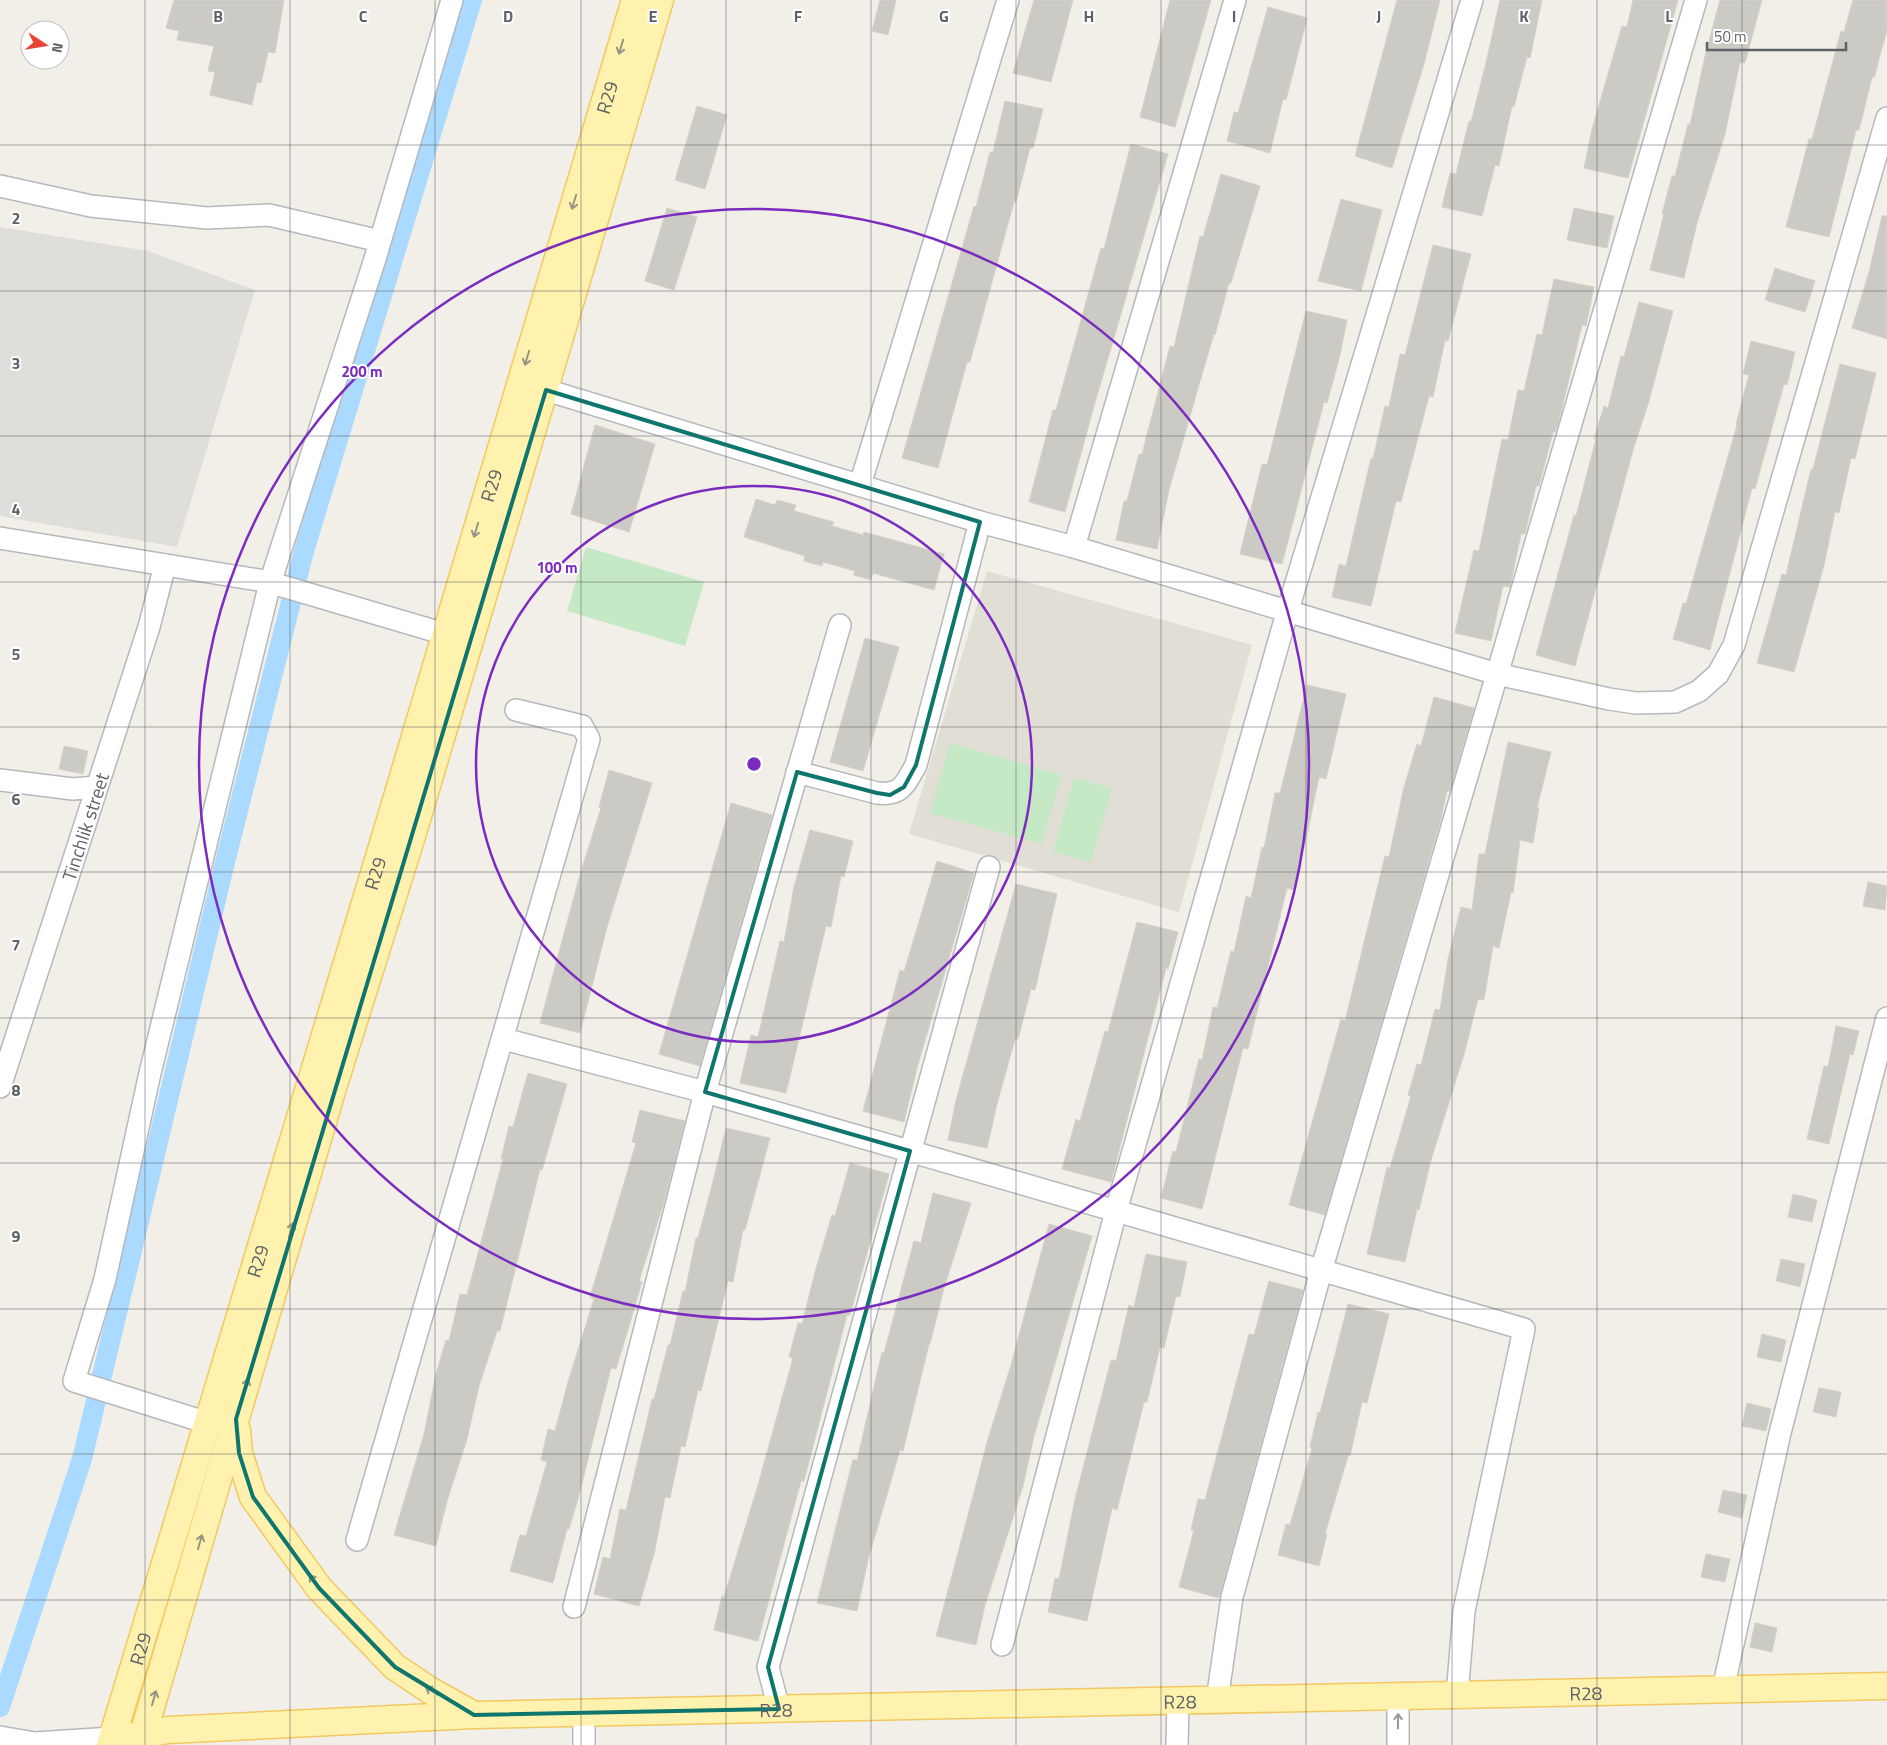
<svg xmlns="http://www.w3.org/2000/svg" width="1887" height="1745" viewBox="0 0 1887 1745" font-family="'Titillium Web',sans-serif">
	<rect width="100%" height="100%" fill="#f1efe8"/>
	<polygon fill="#e0deda" points="0,227 148,251 255,290 177,547 0,516"/>
	<polygon fill="#e1ded6" points="987,571 1252,645 1179,912 909,834"/>
	<g fill="#c5e8c5">
		<polygon points="586,547 704,582 685,646 567,611"/>
		<polygon points="950,743 1062,775 1042,844 930,813"/>
		<polygon points="1074,778 1112,788 1091,862 1053,852"/>
	</g>
	<g fill="none" stroke-linecap="round" stroke-linejoin="round">
		<polyline stroke="#aadaff" stroke-width="20" points="0,1707 82,1459 226,858 304,551 472,0"/>
	</g>
	<g fill="#cccac5" stroke="#d6d1c6">
		<polygon points="174,0 284,0 275,53 268,52 261,83 257,82 252,105 210,95 215,72 208,71 214,46 177,40 179,31 166,28"/>
		<polygon points="880,0 896,0 888,35 872,31"/>
		<polygon points="1034,0 1073,0 1051,82 1013,73"/>
		<polygon points="1170,0 1211,0 1175,127 1140,117"/>
		<polygon points="1397,0 1440,0 1424,64 1392,168 1355,156"/>
		<polygon points="1500,0 1542,0 1530,58 1527,57 1514,107 1512,106 1499,166 1495,165 1482,216 1442,207 1450,173 1456,174 1469,121 1471,122 1485,67"/>
		<polygon points="1633,0 1678,0 1628,178 1584,168 1592,129 1622,26 1627,27"/>
		<polygon points="1720,0 1762,0 1745,63 1740,62 1725,134 1697,223 1684,278 1650,270 1664,214 1662,214 1672,176 1675,176 1688,124 1690,125 1706,52"/>
		<polygon points="1853,0 1887,0 1887,30 1874,78 1872,77 1859,130 1856,130 1829,237 1786,227 1809,139 1812,139 1841,31 1844,32"/>
		<polygon points="1268,7 1307,18 1286,100 1283,99 1270,153 1227,141 1234,112 1238,113"/>
		<polygon points="1005,101 1043,109 1033,148 1030,148 1016,202 1014,202 970,362 967,362 938,468 902,458 974,206 976,207 990,152 993,152"/>
		<polygon points="697,106 727,115 705,189 675,180"/>
		<polygon points="1131,144 1168,154 1094,406 1065,512 1029,502 1053,410 1056,410 1101,248 1104,249"/>
		<polygon points="1221,174 1260,186 1231,283 1229,283 1215,335 1214,334 1198,388 1169,490 1157,549 1116,540 1124,501 1127,501 1139,454 1142,454 1170,346 1174,347 1200,236 1203,237"/>
		<polygon points="1341,199 1382,210 1361,291 1318,281"/>
		<polygon points="667,208 697,217 674,290 645,281"/>
		<polygon points="1574,208 1614,216 1607,248 1567,240"/>
		<polygon points="1882,216 1887,216 1887,339 1852,328 1869,272"/>
		<polygon points="1433,245 1471,254 1448,341 1445,340 1433,397 1429,396 1401,502 1396,501 1371,606 1332,597 1339,564 1346,566 1371,458 1373,459 1385,406 1389,407 1400,354 1405,355"/>
		<polygon points="1775,268 1815,281 1805,312 1765,300"/>
		<polygon points="1554,279 1594,287 1586,326 1582,325 1559,421 1555,432 1553,432 1539,486 1536,486 1525,534 1521,534 1510,587 1503,586 1491,641 1455,633 1474,550 1479,551 1502,439 1508,440 1518,390 1524,391 1537,334 1542,335"/>
		<polygon points="1639,302 1673,311 1649,401 1633,450 1575,666 1536,655 1574,515 1576,516 1596,439 1594,439 1604,406 1608,408 1621,356 1624,357"/>
		<polygon points="1306,311 1347,320 1339,359 1327,403 1324,402 1282,564 1240,554 1262,464 1267,465"/>
		<polygon points="1751,341 1795,352 1787,385 1784,384 1755,489 1752,488 1710,650 1673,639 1683,603 1686,604 1737,425 1736,424 1749,375 1743,374"/>
		<polygon points="1840,364 1876,373 1855,459 1851,458 1839,513 1835,512 1824,565 1794,672 1757,663 1782,574 1786,575 1811,469 1813,469"/>
		<polygon points="595,425 655,444 629,532 571,514"/>
		<polygon points="756,499 775,505 777,500 796,505 794,511 834,522 832,526 863,535 864,532 944,554 934,590 873,573 871,580 854,575 855,571 823,562 822,566 804,561 805,556 744,537"/>
		<polygon points="865,638 899,647 863,771 830,762"/>
		<polygon points="1307,685 1346,694 1326,779 1319,777 1307,835 1293,890 1287,888 1248,1049 1243,1048 1202,1209 1161,1198 1173,1151 1176,1152 1199,1059 1202,1060 1213,1007 1217,1008 1231,951 1234,952 1246,896 1251,898 1262,847 1264,848 1275,793 1280,793"/>
		<polygon points="1434,697 1474,708 1450,791 1447,791 1441,819 1325,1215 1289,1205 1341,1019 1345,1021 1385,856 1389,857 1404,787 1417,744 1421,746"/>
		<polygon points="1508,742 1551,752 1537,808 1539,808 1533,843 1520,840 1513,893 1511,892 1499,948 1493,946 1484,1000 1478,999 1465,1051 1431,1160 1419,1210 1417,1209 1405,1262 1367,1254 1387,1167 1390,1168 1411,1096 1408,1095 1417,1064 1421,1065 1435,1009 1440,1010 1448,959 1461,907 1472,910 1479,854 1485,854"/>
		<polygon points="64,746 88,751 83,774 59,769"/>
		<polygon points="609,770 652,783 607,927 580,1033 540,1023 579,878 601,808 599,807"/>
		<polygon points="731,803 772,815 700,1066 659,1054"/>
		<polygon points="810,830 853,841 844,877 841,876 831,927 826,926 786,1093 740,1083 751,1035 758,1037 780,941 784,942 794,887"/>
		<polygon points="937,861 974,873 917,1068 904,1122 863,1111 900,970 904,972"/>
		<polygon points="1868,882 1887,886 1885,910 1863,906"/>
		<polygon points="1016,884 1057,894 1035,990 1031,989 1018,1039 1015,1039 997,1104 987,1148 948,1140 956,1100"/>
		<polygon points="1137,922 1178,932 1168,969 1166,968 1111,1182 1062,1169 1076,1119 1080,1121 1105,1031 1108,1032"/>
		<polygon points="1836,1026 1859,1031 1853,1055 1850,1054 1829,1144 1807,1139 1824,1066 1828,1067"/>
		<polygon points="528,1073 567,1084 542,1170 540,1169 500,1331 497,1331 479,1386 467,1439 447,1501 436,1546 394,1535 424,1434 436,1374 446,1340 449,1341 460,1294 467,1295 503,1159 501,1159 509,1126 513,1127"/>
		<polygon points="640,1110 685,1121 664,1202 639,1281 642,1282 627,1333 616,1369 611,1368 578,1499 569,1529 567,1529 553,1583 510,1571 520,1535 526,1536 547,1462 541,1460 548,1429 555,1431 568,1382 594,1299 590,1297 636,1143 632,1142"/>
		<polygon points="726,1128 770,1138 745,1230 743,1230 733,1282 728,1281 701,1391 698,1390 685,1447 681,1446 670,1498 665,1497 655,1550 639,1606 594,1594 603,1557 610,1559 620,1509 626,1510 652,1399 654,1399 668,1345 670,1345 683,1291 685,1292 696,1238 698,1238 713,1181"/>
		<polygon points="850,1163 889,1174 850,1315 847,1315 804,1481 801,1481 758,1641 714,1630 722,1596 724,1597 758,1485 793,1358 789,1357 798,1323 802,1324 815,1272 832,1215 835,1216"/>
		<polygon points="933,1193 971,1203 944,1288 930,1344 929,1344 903,1451 900,1450 868,1560 857,1611 817,1603 853,1459 857,1461 882,1352 884,1353 914,1241 921,1243"/>
		<polygon points="1793,1194 1817,1200 1812,1222 1788,1217"/>
		<polygon points="1049,1224 1092,1236 1034,1436 1023,1486 985,1605 976,1645 936,1636 988,1439 1011,1365"/>
		<polygon points="1146,1254 1187,1262 1180,1297 1176,1296 1164,1348 1160,1347 1147,1402 1144,1402 1117,1510 1112,1508 1087,1621 1048,1612 1055,1578 1059,1579 1075,1499 1111,1360 1116,1361 1129,1305 1134,1307"/>
		<polygon points="1781,1259 1805,1264 1800,1287 1776,1281"/>
		<polygon points="1269,1281 1303,1290 1219,1598 1179,1587 1194,1530 1191,1530 1198,1499 1205,1500 1249,1334 1254,1335"/>
		<polygon points="1348,1304 1389,1314 1367,1403 1362,1402 1350,1456 1348,1456 1325,1534 1327,1534 1319,1566 1278,1555 1286,1524 1290,1525 1312,1448 1310,1447 1318,1412 1320,1413"/>
		<polygon points="1762,1334 1786,1340 1781,1362 1757,1357"/>
		<polygon points="1819,1388 1841,1392 1836,1417 1813,1412"/>
		<polygon points="1747,1403 1771,1409 1766,1431 1742,1426"/>
		<polygon points="1723,1490 1747,1495 1742,1518 1718,1512"/>
		<polygon points="1706,1554 1730,1559 1725,1582 1701,1577"/>
		<polygon points="1755,1623 1777,1628 1772,1652 1750,1647"/>
	</g>
	<g fill="none" stroke-linecap="round" stroke-linejoin="round">
		<defs>
			<g id="minor">
				<polyline points="0,186 91,206 207,218 269,215 380,241"/>
				<polyline points="546,390 980,522 1074,547 1497,674 1609,699 1636,703 1675,702 1699,691 1718,674 1734,645 1887,118"/>
				<polyline points="860,485 1008,0"/>
				<polyline points="0,538 265,581 445,634"/>
				<polyline points="1074,547 1235,0"/>
				<path d="M797 772 877 793C902 796 905 784 916 765L980 522"/>
				<polyline points="0,780 73,789 96,787"/>
				<polyline points="504,1039 705,1092 1524,1329 1464,1611 1457,1696"/>
				<path id="s1" d="M0 1087 149 627 165 565"/>
				<polyline points="208,1423 74,1381 105,1279 150,1073 270,583 374,262 452,0"/>
				<polyline points="357,1540 589,739 582,726 516,710"/>
				<polyline points="574,1607 705,1092 840,625"/>
				<polyline points="1002,1645 1116,1211 1287,613 1472,0"/>
				<polyline points="1723,1689 1780,1433 1887,1018"/>
				<polyline points="1217,1700 1232,1597 1321,1271 1696,0"/>
				<polyline points="779,1709 768,1667 989,867"/>
				<polyline points="584,1713 584,1745"/>
				<polyline points="0,1737 35,1743 112,1738"/>
				<polyline points="1177,1745 1178,1701"/>
				<polyline points="1398,1745 1398,1697"/>
			</g>
			<g id="major">
				<polyline points="237,1430 239,1453 253,1497 319,1588 395,1667 431,1691 474,1715"/>
				<path id="s2" d="M129 1737 168 1730 474 1715 1887 1686"/>
				<path id="s3" d="M110 1745 388 827 635 0"/>
				<polyline points="140,1745 332,1091 412,836 660,0"/>
			</g>
		</defs>
		<use href="#minor" stroke="#b5b8bc" stroke-width="24"/>
		<use href="#major" stroke="#f2c960" stroke-width="29"/>
		<use href="#minor" stroke="#fff" stroke-width="21"/>
		<use href="#major" stroke="#fff2af" stroke-width="26"/>
	</g>
	<defs><path id="oneway-shaft" d="M-6 0H5M1.5-3L5.5 0L1.5 3" fill="none" stroke-width="1.6" stroke-linecap="round" stroke-linejoin="round" transform="scale(1.25)"/></defs>
	<g stroke="#979581">
		<use href="#oneway-shaft" transform="translate(621 47) rotate(107)"/>
		<use href="#oneway-shaft" transform="translate(574 202) rotate(107)"/>
		<use href="#oneway-shaft" transform="translate(527 358) rotate(107)"/>
		<use href="#oneway-shaft" transform="translate(476 530) rotate(107)"/>
		<use href="#oneway-shaft" transform="translate(291 1230) rotate(-74)"/>
		<use href="#oneway-shaft" transform="translate(246 1386) rotate(-74)"/>
		<use href="#oneway-shaft" transform="translate(200 1542) rotate(-74)"/>
		<use href="#oneway-shaft" transform="translate(314 1581) rotate(-127)"/>
		<use href="#oneway-shaft" transform="translate(432 1691) rotate(-149)"/>
		<use href="#oneway-shaft" transform="translate(154 1698) rotate(-74)"/>
	</g>
	<use stroke="#979a9d" href="#oneway-shaft" transform="translate(1398 1721) rotate(-89)"/>
	<path fill="none" stroke="#0f766e" stroke-width="4" stroke-linejoin="round" d="M546 390 980 522 916 765 904 787 890 795 877 793 797 772 705 1092 910 1151 768 1667 779 1709 474 1715 395 1667 319 1588 253 1497 239 1453 236 1419Z"/>
	<path fill="none" stroke="#5f6368" stroke-width="1" stroke-opacity="0.55" d="M145 0V1745M290 0V1745M435 0V1745M581 0V1745M726 0V1745M871 0V1745M1016 0V1745M1161 0V1745M1306 0V1745M1452 0V1745M1597 0V1745M1742 0V1745M0 145H1887M0 291H1887M0 436H1887M0 582H1887M0 727H1887M0 872H1887M0 1018H1887M0 1163H1887M0 1309H1887M0 1454H1887M0 1600H1887"/>
	<g fill="none" stroke="#7b2cbf" stroke-width="2.5">
		<circle cx="754" cy="764" r="278"/>
		<circle cx="754" cy="764" r="555"/>
	</g>
	<g text-anchor="middle" dominant-baseline="central" stroke-width="4" stroke-linejoin="round" paint-order="stroke">
		<g font-size="19" fill="#5f6368" stroke="#fff">
			<text stroke="none"><textPath href="#s3" startOffset="1721">R29</textPath></text>
			<text stroke="none"><textPath href="#s3" startOffset="1316">R29</textPath></text>
			<text stroke="none"><textPath href="#s1" startOffset="274">Tinchlik street</textPath></text>
			<text stroke="none"><textPath href="#s3" startOffset="911">R29</textPath></text>
			<text stroke="none"><textPath href="#s3" startOffset="506">R29</textPath></text>
			<text stroke="none"><textPath href="#s3" startOffset="101">R29</textPath></text>
			<text stroke="none"><textPath href="#s2" startOffset="1458">R28</textPath></text>
			<text stroke="none"><textPath href="#s2" startOffset="1052">R28</textPath></text>
			<text stroke="none"><textPath href="#s2" startOffset="648">R28</textPath></text>
		</g>
	</g>
	<g font-size="16" text-anchor="middle" font-weight="bold" fill="#5f6368" stroke="#fff" stroke-width="4" stroke-linejoin="round" paint-order="stroke">
		<text x="218" y="22">B</text>
		<text x="363" y="22">C</text>
		<text x="508" y="22">D</text>
		<text x="653" y="22">E</text>
		<text x="798" y="22">F</text>
		<text x="944" y="22">G</text>
		<text x="1089" y="22">H</text>
		<text x="1234" y="22">I</text>
		<text x="1379" y="22">J</text>
		<text x="1524" y="22">K</text>
		<text x="1669" y="22">L</text>
		<text x="16" y="224">2</text>
		<text x="16" y="369">3</text>
		<text x="16" y="515">4</text>
		<text x="16" y="660">5</text>
		<text x="16" y="805">6</text>
		<text x="16" y="951">7</text>
		<text x="16" y="1096">8</text>
		<text x="16" y="1242">9</text>
	</g>
	<circle cx="754" cy="764" r="8" fill="#7b2cbf" stroke="#fff" stroke-width="2.5"/>
	<g font-size="15" text-anchor="middle" font-weight="bold" fill="#7b2cbf" stroke="#fff" stroke-width="4" stroke-linejoin="round" paint-order="stroke">
		<text x="362" y="377">200 m</text>
		<text x="557" y="573">100 m</text>
	</g>
	<g transform="translate(45 45) rotate(102)"><circle r="24" fill="#ffffff" stroke="#bfc1c3"/>
	<path d="M0-4L9 19L0 12L-9 19Z" fill="#ea4335"/>
	<text y="-8" font-size="14" font-weight="bold" text-anchor="middle" fill="#5f6368">N</text>
	</g>
	<path d="M1707 42v8h139v-8" fill="none" stroke="#5f6368" stroke-width="2.5"/>
	<text x="1714" y="42" font-size="15" fill="#5f6368" stroke="#ffffff" stroke-width="4" paint-order="stroke">50 m</text>
</svg>
